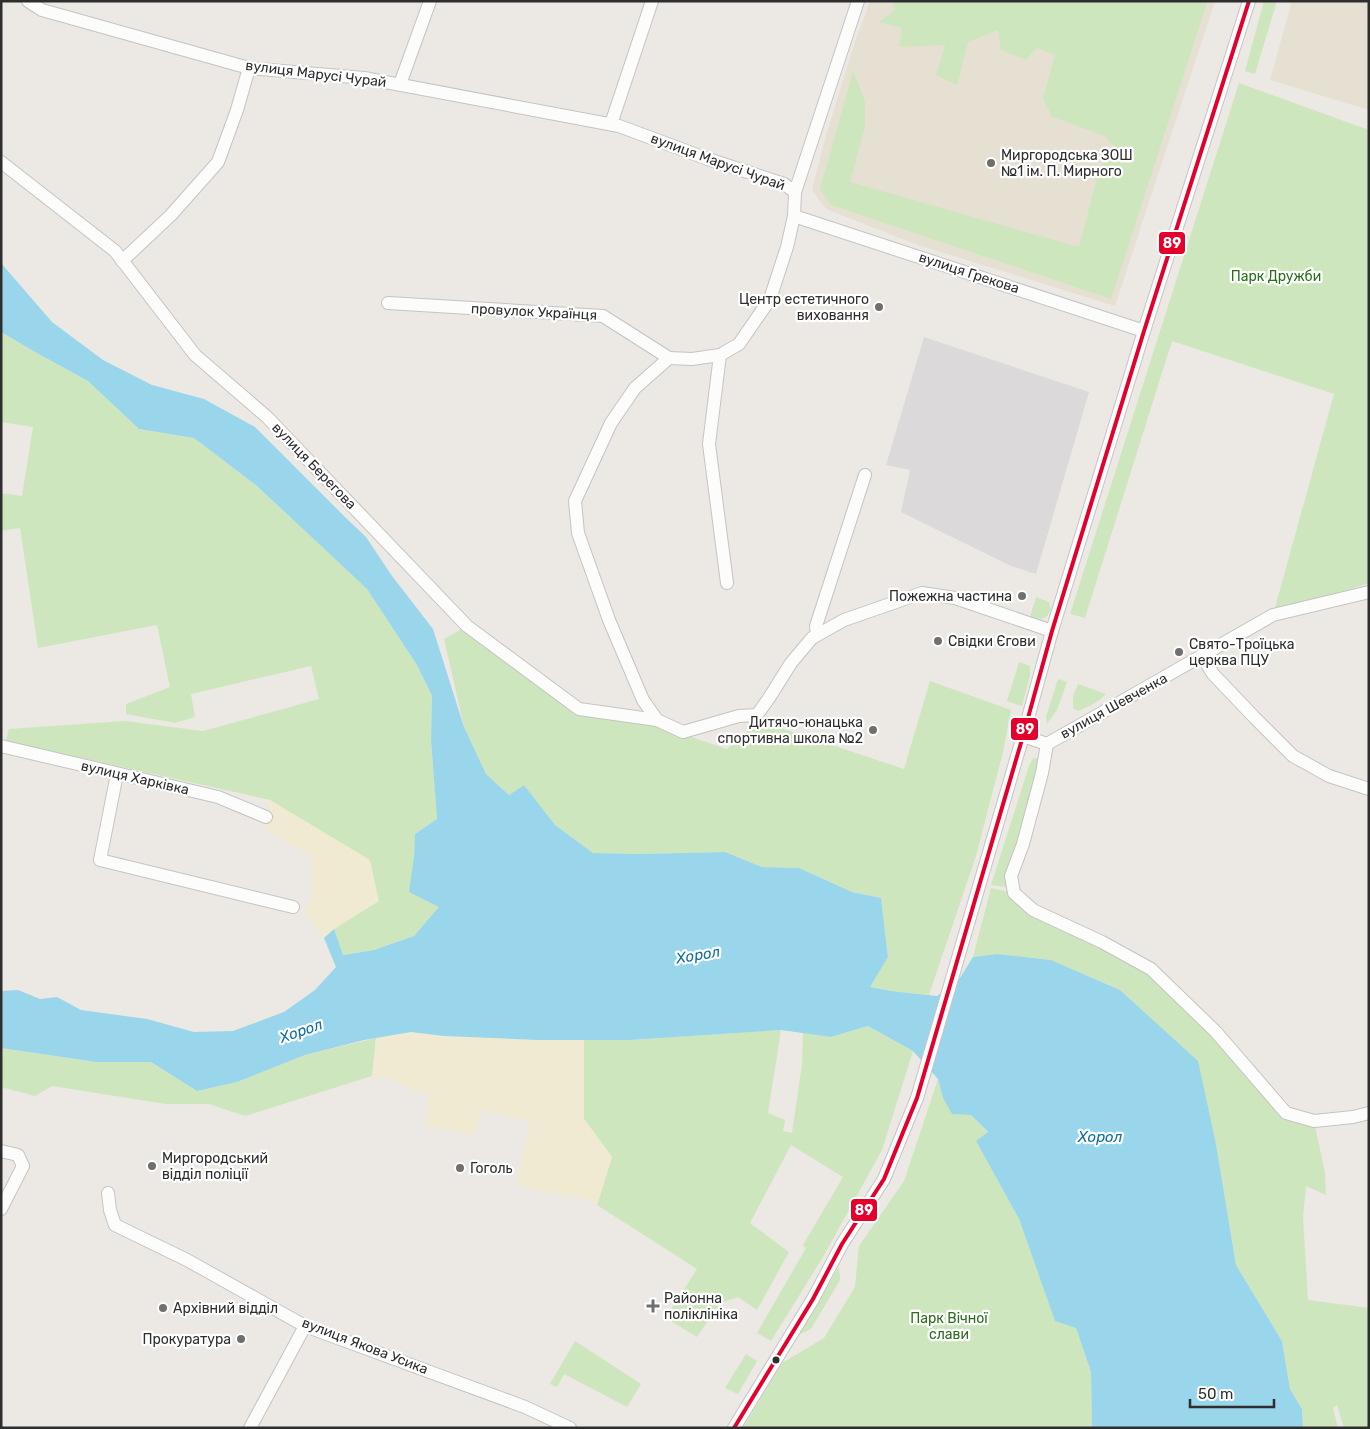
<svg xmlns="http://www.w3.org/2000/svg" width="1370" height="1429" viewBox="0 0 1370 1429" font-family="Rubik,sans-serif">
	<rect width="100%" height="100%" fill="#ece8e4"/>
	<polygon fill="#dcd9db" points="924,337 1089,392 1036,574 1011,566 901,512 910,470 886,465"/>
	<g fill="#e6e0d3">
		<polygon points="870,1 1215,1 1115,306 915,244 826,209 812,190 826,135 855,42"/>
		<polygon points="1292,1 1369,1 1369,110 1270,80"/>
	</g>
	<g fill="#cee6be">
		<polygon points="893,1 1202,1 1207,3 1111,299 831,205 820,190 853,71 865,100 865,127 850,182 1079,247 1100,166 1117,150 1105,136 1052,117 1043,98 1055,55 1037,48 1026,60 1001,50 998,30 968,42 957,85 936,75 945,45 899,47 902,28 879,22 895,10"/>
		<polygon points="1264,1 1277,1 1255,74 1245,71"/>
		<polygon points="1239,83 1369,130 1369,583 1273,615 1334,394 1172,341 1085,618 1070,614"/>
		<polygon points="1,332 35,352 88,381 139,429 194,438 257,486 367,589 417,665 432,696 431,740 437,819 415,834 414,857 440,907 414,936 374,950 342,955 334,929 378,901 270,800 6,741 9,729 125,721 203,731 319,699 311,666 191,694 195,717 175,723 126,714 126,704 170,687 157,625 38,648 20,528 1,531 1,493 22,496 33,427 1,422"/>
		<polygon points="1036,597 1049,602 1051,610 1047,616 1042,619 1030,617"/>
		<polygon points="467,626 579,709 649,723 727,749 760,721 904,769 930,681 1011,710 1003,752 976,856 929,995 891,991 870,987 888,956 881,898 852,892 799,868 762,867 725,852 638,854 593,853 555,825 524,786 509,795 486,774 464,727 444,639"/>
		<polygon points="1019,662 1030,666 1030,676 1022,706 1007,701"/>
		<polygon points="1058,679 1067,682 1057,710 1047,724 1046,717"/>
		<path d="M1078 684 1106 694C1098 702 1089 707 1078 711L1073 708V696Z"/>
		<polygon points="1033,758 1039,759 1036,777 1006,887 991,885 1029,766"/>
		<polygon points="991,888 1014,893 1151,969 1286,1113 1314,1121 1325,1173 1326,1195 1306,1186 1303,1217 1308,1300 1369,1308 1369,1428 1344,1428 1337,1405 1333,1408 1338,1428 1303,1428 1302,1409 1290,1389 1282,1341 1236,1265 1216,1144 1197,1061 1120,990 1051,960 997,954 973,957"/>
		<polygon points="868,1026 913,1051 882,1150 823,1257 771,1341 757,1333 806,1248 803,1245 843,1177 791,1145 750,1223 789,1252 757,1310 738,1297 720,1303 697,1337 666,1318 697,1269 597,1205 612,1157 584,1119 584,1040 630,1040 781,1030 768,1113 785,1120 783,1131 792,1133 802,1064 803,1033 831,1037"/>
		<polygon points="376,1038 372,1076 245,1116 209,1104 166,1104 52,1086 35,1096 1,1087 1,1048 96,1062 151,1062 197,1091 237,1082 305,1055"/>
		<polygon points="938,1079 943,1098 970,1114 988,1133 976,1141 1019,1219 1055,1320 1076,1328 1091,1372 1092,1428 743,1428 782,1363 824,1338 855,1287 859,1246 904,1181"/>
		<polygon points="839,1267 840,1280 811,1329 798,1335"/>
		<polygon points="575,1341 641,1384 627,1407 564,1374 557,1387 550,1384"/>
		<polygon points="746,1354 757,1361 738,1394 725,1388"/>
	</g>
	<g fill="#f0ead3">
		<polygon points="270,800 370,860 379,901 334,929 324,938 303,911 312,900 312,856 264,829"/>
		<polygon points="411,1032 538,1040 584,1040 584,1119 612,1157 597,1205 584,1199 546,1193 516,1184 530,1122 481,1110 474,1135 425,1126 429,1094 414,1091 391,1079 372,1076 376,1038"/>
	</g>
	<polygon fill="#99d6ec" points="1,263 52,322 103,360 152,385 204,399 255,427 349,521 366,537 392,576 433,629 464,727 486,774 509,795 524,785 555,825 593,853 638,854 725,852 762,867 799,868 852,892 881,898 888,957 870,987 891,991 937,996 958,981 973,957 997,954 1051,960 1120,990 1198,1061 1216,1144 1236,1265 1282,1341 1290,1389 1302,1409 1303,1428 1092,1428 1091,1372 1076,1328 1055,1321 1019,1219 976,1141 988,1132 971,1115 952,1114 943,1098 938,1079 913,1051 868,1026 831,1037 781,1030 630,1040 538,1040 444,1036 411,1032 364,1040 305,1055 237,1082 197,1091 151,1062 96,1062 1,1048 1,991 18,990 40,999 57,997 81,1010 147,1019 194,1032 233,1031 284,1012 315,990 336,967 324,938 334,929 343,955 374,950 414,936 439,907 409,892 414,857 415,834 437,819 431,740 432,696 417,665 367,589 257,486 194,438 139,429 88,381 35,352 1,332"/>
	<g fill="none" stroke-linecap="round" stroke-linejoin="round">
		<defs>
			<g id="minor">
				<polyline points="28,1 42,10 249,68 364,78 619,126 708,159 784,184 795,192"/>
				<polyline points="858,1 795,192 794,216 787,247 770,299 739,344 720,355 692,359 669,358 635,388 611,423 575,501 578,533 609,620 643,700 657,720 683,732 739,716 757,715 769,698 791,663 812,638 844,620 922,593 955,598 1052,631"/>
				<polyline points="400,84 430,1"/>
				<polyline points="611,124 652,1"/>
				<polyline points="1,162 115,251 195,355 267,417 467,626 579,709 657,720"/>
				<polyline points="794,216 1144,331"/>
				<polyline points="122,261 171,215 218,162 237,110 249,68"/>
				<polyline points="388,303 603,316 669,358"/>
				<polyline points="720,355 709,444 727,583"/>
				<polyline points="817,635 816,626 865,475"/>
				<polyline points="1202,656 1213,674 1255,718 1293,756 1329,776 1369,789"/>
				<polyline points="1023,736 1047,744 1273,615 1369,592"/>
				<polyline points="1047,744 1042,773 1023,844 1011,876 1014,893 1033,910 1102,942 1151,969 1216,1032 1286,1113 1314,1121 1353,1117 1369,1113"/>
				<polyline points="1,746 218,797 266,817"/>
				<polyline points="117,774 100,860 293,907"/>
				<polyline points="1,1151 18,1155 23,1166 1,1209"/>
				<polyline points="108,1193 110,1210 115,1225 187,1260 305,1326 525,1407 570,1428"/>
				<polyline points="250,1428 305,1326"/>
				<polyline points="734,1428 813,1299 842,1244 884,1179 917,1098 1023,736 1052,631 1144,331 1249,1"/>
			</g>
		</defs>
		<use href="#minor" stroke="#c5c4c5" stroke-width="14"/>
		<use href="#minor" stroke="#fcfcfb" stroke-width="12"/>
		<defs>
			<polyline id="bus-1" points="734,1428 813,1299 842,1244 884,1179 917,1098 1023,736 1052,631 1144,331 1249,1"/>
		</defs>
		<use href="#bus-1" stroke="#fff" stroke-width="8"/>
		<use href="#bus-1" stroke="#e4002b" stroke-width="4"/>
	</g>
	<g fill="#706f6e" stroke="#fff" stroke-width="2">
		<circle cx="991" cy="163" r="5"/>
		<circle cx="879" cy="307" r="5"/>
		<circle cx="1022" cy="596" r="5"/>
		<circle cx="938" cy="641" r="5"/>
		<circle cx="1179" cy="652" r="5"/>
		<circle cx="873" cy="730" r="5"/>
		<circle cx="152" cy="1166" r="5"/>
		<circle cx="460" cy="1168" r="5"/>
		<path d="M650.5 1298.5h5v5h5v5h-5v5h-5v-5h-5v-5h5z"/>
		<circle cx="163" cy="1308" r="5"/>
		<circle cx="241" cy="1339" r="5"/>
	</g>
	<circle fill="#2e2e2e" stroke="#fff" stroke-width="2" cx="776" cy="1360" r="4.5"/>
	<g text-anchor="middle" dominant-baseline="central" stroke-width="4.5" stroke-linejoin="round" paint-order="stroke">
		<g font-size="14" fill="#2e2e2e" stroke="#fff">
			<text transform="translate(316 74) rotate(7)">вулиця Марусі Чурай</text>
			<text transform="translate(718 162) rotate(20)">вулиця Марусі Чурай</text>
			<text transform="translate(969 273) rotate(18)">вулиця Грекова</text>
			<text transform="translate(534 312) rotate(3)">провулок Українця</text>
			<text transform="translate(314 466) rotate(46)">вулиця Берегова</text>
			<text transform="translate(1114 706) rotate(-29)">вулиця Шевченка</text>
			<text transform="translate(135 778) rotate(13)">вулиця Харківка</text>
			<text transform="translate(365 1346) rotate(21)">вулиця Якова Усика</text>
		</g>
		<g font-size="14" fill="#2e2e2e" stroke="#fff" text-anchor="start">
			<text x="1001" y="155">Миргородська ЗОШ<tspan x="1001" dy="16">№1 ім. П. Мирного</tspan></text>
			<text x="869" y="299" text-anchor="end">Центр естетичного<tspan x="869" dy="16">виховання</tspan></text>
			<text x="1012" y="596" text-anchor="end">Пожежна частина</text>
			<text x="948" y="641">Свідки Єгови</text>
			<text x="1189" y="644">Свято-Троїцька<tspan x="1189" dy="16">церква ПЦУ</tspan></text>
			<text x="863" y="722" text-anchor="end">Дитячо-юнацька<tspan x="863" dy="16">спортивна школа №2</tspan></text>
			<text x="162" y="1158">Миргородський<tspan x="162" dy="16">відділ поліції</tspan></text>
			<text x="470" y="1168">Гоголь</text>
			<text x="664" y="1298">Районна<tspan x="664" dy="16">поліклініка</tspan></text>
			<text x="173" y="1308">Архівний відділ</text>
			<text x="231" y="1339" text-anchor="end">Прокуратура</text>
		</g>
		<g font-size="14" fill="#2c6e1b" stroke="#fff">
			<text x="1276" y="276">Парк Дружби</text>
			<text x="949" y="1318">Парк Вічної<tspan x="949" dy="16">слави</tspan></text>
		</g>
		<g font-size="15" font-style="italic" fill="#0d6fa3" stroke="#fff">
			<text transform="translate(698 955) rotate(-9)">Хорол</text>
			<text transform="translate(301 1031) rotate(-19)">Хорол</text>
			<text x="1100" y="1137">Хорол</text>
		</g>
	</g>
	<g stroke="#fff" stroke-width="2">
		<rect x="1158" y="231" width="28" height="24" rx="5" fill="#e4002b"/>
		<rect x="1010" y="717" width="29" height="24" rx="5" fill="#e4002b"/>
		<rect x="850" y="1198" width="28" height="24" rx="5" fill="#e4002b"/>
	</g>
	<g font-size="14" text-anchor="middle" font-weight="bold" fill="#fff">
		<text x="1172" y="248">89</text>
		<text x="1025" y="734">89</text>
		<text x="864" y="1215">89</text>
	</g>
	<rect width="1370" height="1429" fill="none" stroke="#2e2e2e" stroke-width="5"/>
	<path d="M1190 1399v8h84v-8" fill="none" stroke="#2e2e2e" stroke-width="2.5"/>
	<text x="1198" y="1399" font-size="15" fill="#2e2e2e" stroke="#ffffff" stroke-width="4" paint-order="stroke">50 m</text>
</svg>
